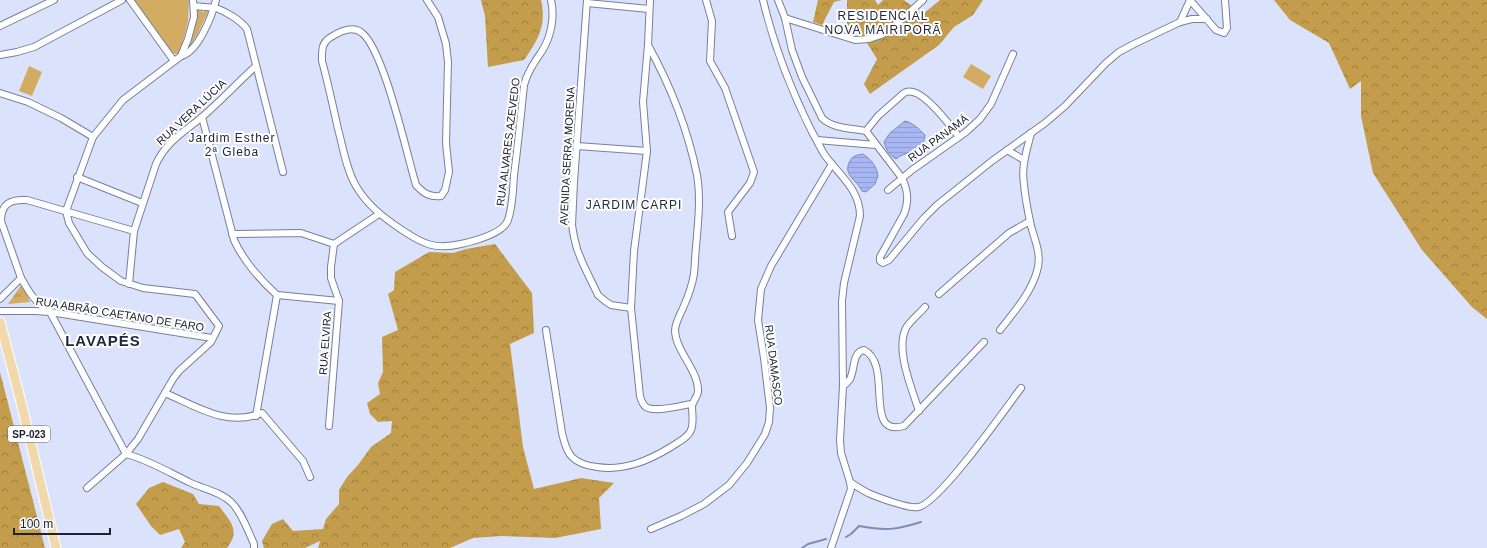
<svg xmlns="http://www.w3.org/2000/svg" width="1487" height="548" viewBox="0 0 1487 548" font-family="Helvetica,sans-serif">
	<defs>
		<pattern id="forest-crowns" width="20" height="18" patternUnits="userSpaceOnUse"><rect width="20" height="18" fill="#c39c4c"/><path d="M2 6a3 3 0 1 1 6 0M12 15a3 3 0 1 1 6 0" fill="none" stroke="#9e7f40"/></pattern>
		<pattern id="park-tufts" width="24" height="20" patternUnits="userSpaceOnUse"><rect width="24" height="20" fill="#d2ac62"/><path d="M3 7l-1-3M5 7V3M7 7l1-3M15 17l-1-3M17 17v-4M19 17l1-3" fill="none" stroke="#aa8c51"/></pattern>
		<pattern id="water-rules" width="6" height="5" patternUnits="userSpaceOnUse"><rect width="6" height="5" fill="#a8b7f3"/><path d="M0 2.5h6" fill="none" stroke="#909dd1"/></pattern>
	</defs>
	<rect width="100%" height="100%" fill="#dbe2fc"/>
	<g fill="#d2ac62">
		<polygon points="135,0 189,0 188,22 180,53 175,54 171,52 135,1"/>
		<polygon points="197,9 203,12 209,10 198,33 188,50 186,49"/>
		<polygon points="971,64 991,76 983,89 963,77"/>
		<polygon points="29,66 42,72 32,96 19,91"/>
	</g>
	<g fill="url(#forest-crowns)">
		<path d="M481 0H541C547 25 538 40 524 60L488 67 485 16Z"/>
		<polygon points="818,0 842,0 834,2 822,25 813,22"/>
		<polygon points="847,0 875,0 878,5 883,0 904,0 923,14 940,0 983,0 973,15 954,27 939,45 870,94 864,84 877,59 860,32 847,30"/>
		<polygon points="1274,0 1487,0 1487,319 1472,307 1422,250 1373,173 1361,116 1361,81 1350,89 1329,43 1290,20"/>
		<polygon points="495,244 532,293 534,333 510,344 523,447 534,489 581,478 614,483 599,498 601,529 555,538 501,536 473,538 450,548 318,548 320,541 305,548 264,548 262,541 272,524 283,519 293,531 323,529 326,519 339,504 339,490 347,477 358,465 371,447 391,433 392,421 378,422 370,414 367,403 380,394 378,383 383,372 382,337 398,330 388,294 394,290 395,272 429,252 453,253 466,249"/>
		<polygon points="0,372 45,548 0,548"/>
		<path d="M163 482 193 494 199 504 219 506C230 521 241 530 227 548H181L185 542 179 529 160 535 151 526 136 504 149 488Z"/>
	</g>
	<polygon fill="url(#park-tufts)" points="22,284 30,302 8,304"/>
	<g fill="url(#water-rules)" stroke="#7f8bb8">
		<path d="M905 121C913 123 919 129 925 135 923 155 908 149 896 159 889 155 886 149 884 142L890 133Z"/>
		<path d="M863 154C872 160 877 167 878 176L875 184 866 192 862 191C857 180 842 175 850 161 852 156 857 155 863 154Z"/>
	</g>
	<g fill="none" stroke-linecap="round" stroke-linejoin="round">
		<g stroke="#7f8bb8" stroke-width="2">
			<path d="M846 537 851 534 859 526C886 531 895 530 921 522"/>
			<polyline points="802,548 808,544 826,539"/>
		</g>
		<defs>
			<g id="street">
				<polyline points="130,0 174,61"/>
				<path d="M427 0 438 17 446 44 448 62 446 143 449 172 445 190 441 196C430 197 424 194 416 185 407 155 384 50 362 33 353 25 339 32 331 37 321 43 322 51 322 61 328 83 333 106 338 129 343 147 346 169 356 186 367 205 384 218 402 230 423 244 435 250 461 244 474 241 503 234 508 220 513 206 513 189 514 175 518 145 521 115 524 85 528 71 534 63 542 51 551 37 555 17 551 0"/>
				<polyline points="587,0 574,182 572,225 574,237 577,249 583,264 598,295 605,301 611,305 631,308"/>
				<path d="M650 0 648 45 643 102 647 151 634 251 631 308 640 396C641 400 642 404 646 407 655 413 682 405 692 404"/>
				<polyline points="706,0 712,21 710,61 725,88 754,172 750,183 728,212 732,236"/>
				<path d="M763 0C774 46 791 90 812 132 816 139 820 147 824 154 838 174 860 189 860 216L844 283 842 301 843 386 840 440 841 453 850 482 851 489 831 548"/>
				<path d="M778 0 785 18 792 50 802 77 822 118C833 129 851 128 866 131L902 178C908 191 909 201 904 214L880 257V261L883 263 889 260 924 218 937 205 992 161 1045 123 1065 106 1106 63 1119 52 1134 44 1180 22 1192 19H1207"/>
				<polyline points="1190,0 1216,30 1224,33 1227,28 1225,0"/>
				<polyline points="587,3 649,9"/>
				<path d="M194 6C201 7 209 7 216 8 227 12 240 20 247 29L283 172"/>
				<polyline points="785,18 855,40 869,39 881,35 889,31 923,0"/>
				<polyline points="1180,22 1190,0"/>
				<polyline points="0,26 54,0"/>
				<polyline points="0,55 17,52 34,47 122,0"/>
				<path d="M181 56C198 52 212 16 216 0"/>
				<polyline points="0,93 28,102 61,118 93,137"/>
				<path d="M202 117 234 240C243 260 261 281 277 295"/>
				<path d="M866 131 878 116 904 93C907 91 909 91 913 92 927 95 950 125 959 137"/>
				<polyline points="817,140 876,145"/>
				<polyline points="577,146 647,151"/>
				<polyline points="1007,150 1024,160"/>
				<polyline points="77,177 142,203"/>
				<polyline points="888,190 912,170 966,132 980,119 991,104 1013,54"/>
				<polyline points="232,234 301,233 334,244 379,214"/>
				<path d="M21 278C30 294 35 302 50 312L126 454C149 460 170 473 191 483 204 489 221 492 232 503 242 513 248 531 254 544V548"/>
				<path d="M129 284 134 231 156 164C166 142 184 132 202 117 221 101 238 82 256 66"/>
				<polyline points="939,294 1009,233 1030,221"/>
				<polyline points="277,295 339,301"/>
				<path d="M0 299 21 278 1 221C1 204 10 199 27 200L134 231"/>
				<polyline points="0,311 35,311 50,312 212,338"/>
				<path d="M546 330 562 433C564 441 566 451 572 457 579 464 588 466 597 467 624 471 648 461 671 447 678 442 688 438 691 430 694 423 692 413 692 406 693 400 699 396 698 389 697 369 676 351 675 331 675 323 680 315 683 308 688 297 692 286 694 274 695 265 695 256 696 247 698 223 701 198 697 175 688 130 670 85 648 45"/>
				<path d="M1000 330C1014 312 1031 293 1037 271 1042 255 1035 241 1031 226 1028 212 1025 198 1024 184 1021 166 1027 150 1031 133"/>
				<path d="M843 386C846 384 848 382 850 379 855 370 852 352 864 350 894 365 862 438 904 426L984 342"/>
				<path d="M165 393C198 407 226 427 262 413L303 461 310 477"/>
				<path d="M919 411C912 389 895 350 906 328 910 321 919 314 925 307"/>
				<polyline points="256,416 277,295"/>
				<polyline points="329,426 339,301 331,278 331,267 334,244"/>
				<path d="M850 482C856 486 862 490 868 493 877 497 909 509 918 507 938 505 1006 408 1021 388"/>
				<polyline points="87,488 126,454 138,439 173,379 179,371 211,342 219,326 195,294 143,288 121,281 102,267 87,253 69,223 66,211 93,137 123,100 181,56 188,39 194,17 193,0"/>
				<polyline points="651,529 681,516 704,504 729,485 747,463 765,434 769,422 770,408 764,358 758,320 761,289 771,266 832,164"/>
			</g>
			<polyline id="primary" points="0,322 21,402 56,548"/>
		</defs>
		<use href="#street" stroke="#777f9c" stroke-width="8"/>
		<use href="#primary" stroke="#fff" stroke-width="11"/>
		<use href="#street" stroke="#fff" stroke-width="6"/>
		<use href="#primary" stroke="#f1d9ac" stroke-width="9"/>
	</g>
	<g text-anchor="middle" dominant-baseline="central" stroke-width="4" stroke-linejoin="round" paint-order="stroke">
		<rect fill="#fff" stroke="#63656d" stroke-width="1" x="8" y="426" width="42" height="16" rx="3"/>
		<g font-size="10" font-weight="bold" fill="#20232f">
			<text x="29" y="434">SP-023</text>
		</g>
		<g font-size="11" fill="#20232f" stroke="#fff">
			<text transform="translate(191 112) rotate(-43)">RUA VERA LÚCIA</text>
			<text transform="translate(938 138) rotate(-36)">RUA PANAMÁ</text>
			<text transform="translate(508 142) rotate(-83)">RUA ALVARES AZEVEDO</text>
			<text transform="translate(567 156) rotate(-87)">AVENIDA SERRA MORENA</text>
			<text transform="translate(120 314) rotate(9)">RUA ABRÃO CAETANO DE FARO</text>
			<text transform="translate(325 343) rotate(-86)">RUA ELVIRA</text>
			<text transform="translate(774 365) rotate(83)">RUA DAMASCO</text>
		</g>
		<g font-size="12" letter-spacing="1" fill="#222740" stroke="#fff">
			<text x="883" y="16">RESIDENCIAL<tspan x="883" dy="14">NOVA MAIRIPORÃ</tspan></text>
			<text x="232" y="138">Jardim Esther<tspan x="232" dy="14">2ª Gleba</tspan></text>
			<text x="634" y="205">JARDIM CARPI</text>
		</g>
		<g font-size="15" font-weight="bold" letter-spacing="1" fill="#222740" stroke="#fff">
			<text x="103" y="340">LAVAPÉS</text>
		</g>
	</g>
	<path d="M14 528v6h96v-6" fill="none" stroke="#20232f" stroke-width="2"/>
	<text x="20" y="528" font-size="12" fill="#20232f" stroke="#ffffff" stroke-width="3" paint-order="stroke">100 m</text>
</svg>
